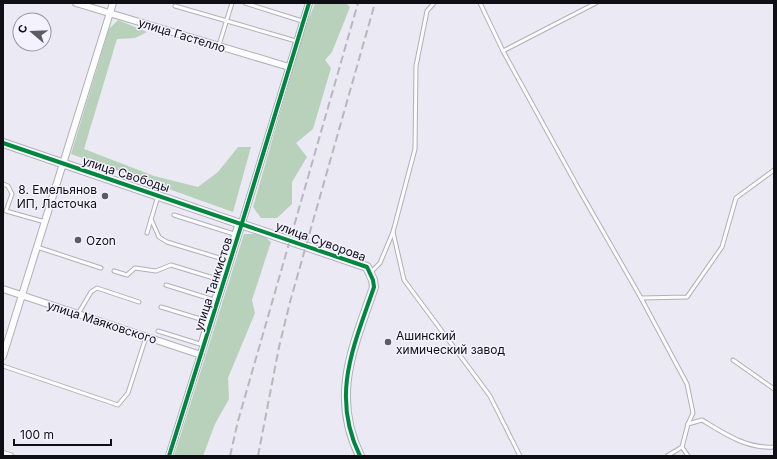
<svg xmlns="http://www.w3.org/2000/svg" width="777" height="459" viewBox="0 0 777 459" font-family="Inter,sans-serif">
	<rect width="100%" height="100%" fill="#eae9f4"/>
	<g fill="#b8d1ba">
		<polygon points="315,3 346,3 350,7 332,52 325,60 331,68 313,129 296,143 307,157 292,182 292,204 277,218 261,218 253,207 303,33"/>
		<polygon points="118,20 147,32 135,38 117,39 84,149 154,176 198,187 218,172 238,147 251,147 233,212 71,154 109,29"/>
		<polygon points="244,234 261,234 271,242 252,300 255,313 228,378 229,399 215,424 203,456 174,456"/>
	</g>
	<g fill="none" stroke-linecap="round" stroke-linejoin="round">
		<defs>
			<g id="service">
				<polyline points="245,3 302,21"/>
				<polyline points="480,3 503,51 581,193 641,298 687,384 693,413 688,424 682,447 667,456"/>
				<polyline points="175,6 296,41"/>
				<polyline points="219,45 232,3"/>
				<polyline points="503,51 596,3"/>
				<polyline points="3,184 8,186 12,194 6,211 45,222"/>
				<polyline points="174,215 234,234"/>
				<polyline points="151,219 159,237 167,242 226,260"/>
				<polyline points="393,232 404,280 490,396 520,456"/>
				<polyline points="147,233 158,196"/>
				<polyline points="37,247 101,268"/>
				<polyline points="114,271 127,275 135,268 156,271 171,265 220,280"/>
				<polyline points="371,272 380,263 393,232 415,149 416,66 427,11 434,3"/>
				<polyline points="166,285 214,300"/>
				<polyline points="641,298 687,297 722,247 736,198 774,170"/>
				<polyline points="161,307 207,321"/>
				<polyline points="78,314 91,292 97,288 139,302"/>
				<polyline points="158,331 200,344 237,224"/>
				<polyline points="733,360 774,389"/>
				<polyline points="3,366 118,405 128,393 146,337"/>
				<path d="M688 424 702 420C725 434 747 449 774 447"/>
				<polyline points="682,447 688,456"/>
			</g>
			<g id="minor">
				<polyline points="76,3 289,67"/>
				<polyline points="3,289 201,355"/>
				<polyline points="3,356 113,3"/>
				<polyline points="3,454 10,456"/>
				<polyline points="169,456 242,223 309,3"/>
			</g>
			<path id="tertiary" d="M3 143 367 267 373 280 374 287C354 346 330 395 360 456"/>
		</defs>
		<use href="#service" stroke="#b1b0b9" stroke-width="5"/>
		<use href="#minor" stroke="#b1b0b9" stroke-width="8"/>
		<use href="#tertiary" stroke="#b1b0b9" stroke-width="10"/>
		<use href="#service" stroke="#fcfcfd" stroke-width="3"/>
		<use href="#minor" stroke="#fcfcfd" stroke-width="6"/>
		<use href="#tertiary" stroke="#fcfcfd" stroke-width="8"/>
		<g stroke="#b8b8bb" stroke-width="2" stroke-dasharray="8 4" stroke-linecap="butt">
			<polyline points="230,456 238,421 358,3"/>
			<polyline points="258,456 279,347 290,302 375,3"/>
		</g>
		<defs>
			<g id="cycleway">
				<path d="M3 143 367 267 373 280 374 287C354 346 330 395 360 456"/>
				<polyline points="169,456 242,223 309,3"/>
			</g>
		</defs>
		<use href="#cycleway" stroke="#f4f2ff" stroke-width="6"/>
		<use href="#cycleway" stroke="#00873e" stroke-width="4"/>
	</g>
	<g fill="#5c5b63" stroke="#f4f2ff" stroke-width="1.5">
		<circle cx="105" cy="196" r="4"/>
		<circle cx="78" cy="240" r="4"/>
		<circle cx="388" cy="342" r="4"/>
	</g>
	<g text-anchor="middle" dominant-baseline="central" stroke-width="3" stroke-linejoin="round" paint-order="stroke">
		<g font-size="12" fill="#0f0e15" stroke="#f4f2ff">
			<text transform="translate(182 35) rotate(17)">улица Гастелло</text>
			<text transform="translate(126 174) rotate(18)">улица Свободы</text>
			<text transform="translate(321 241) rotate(20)">улица Суворова</text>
			<text transform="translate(213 284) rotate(-72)">улица Танкистов</text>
			<text transform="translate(102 322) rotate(18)">улица Маяковского</text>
		</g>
		<g font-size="12" fill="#0f0e15" stroke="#f4f2ff" text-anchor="start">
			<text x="97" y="189" text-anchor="end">8. Емельянов<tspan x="97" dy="14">ИП, Ласточка</tspan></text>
			<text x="86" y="240">Ozon</text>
			<text x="396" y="335">Ашинский<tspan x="396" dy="14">химический завод</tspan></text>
		</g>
	</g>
	<rect width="777" height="459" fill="none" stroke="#0f0e15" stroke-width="8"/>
	<g transform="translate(32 32) rotate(289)"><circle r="19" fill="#f4f2ff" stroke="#9897a1"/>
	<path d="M0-3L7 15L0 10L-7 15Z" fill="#5c5b63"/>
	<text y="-6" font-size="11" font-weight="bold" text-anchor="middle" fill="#0f0e15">С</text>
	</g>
	<path d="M14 439v6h97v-6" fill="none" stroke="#0f0e15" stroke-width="2"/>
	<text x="20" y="439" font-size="12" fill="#0f0e15" stroke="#f4f2ff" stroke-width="3" paint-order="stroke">100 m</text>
</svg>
